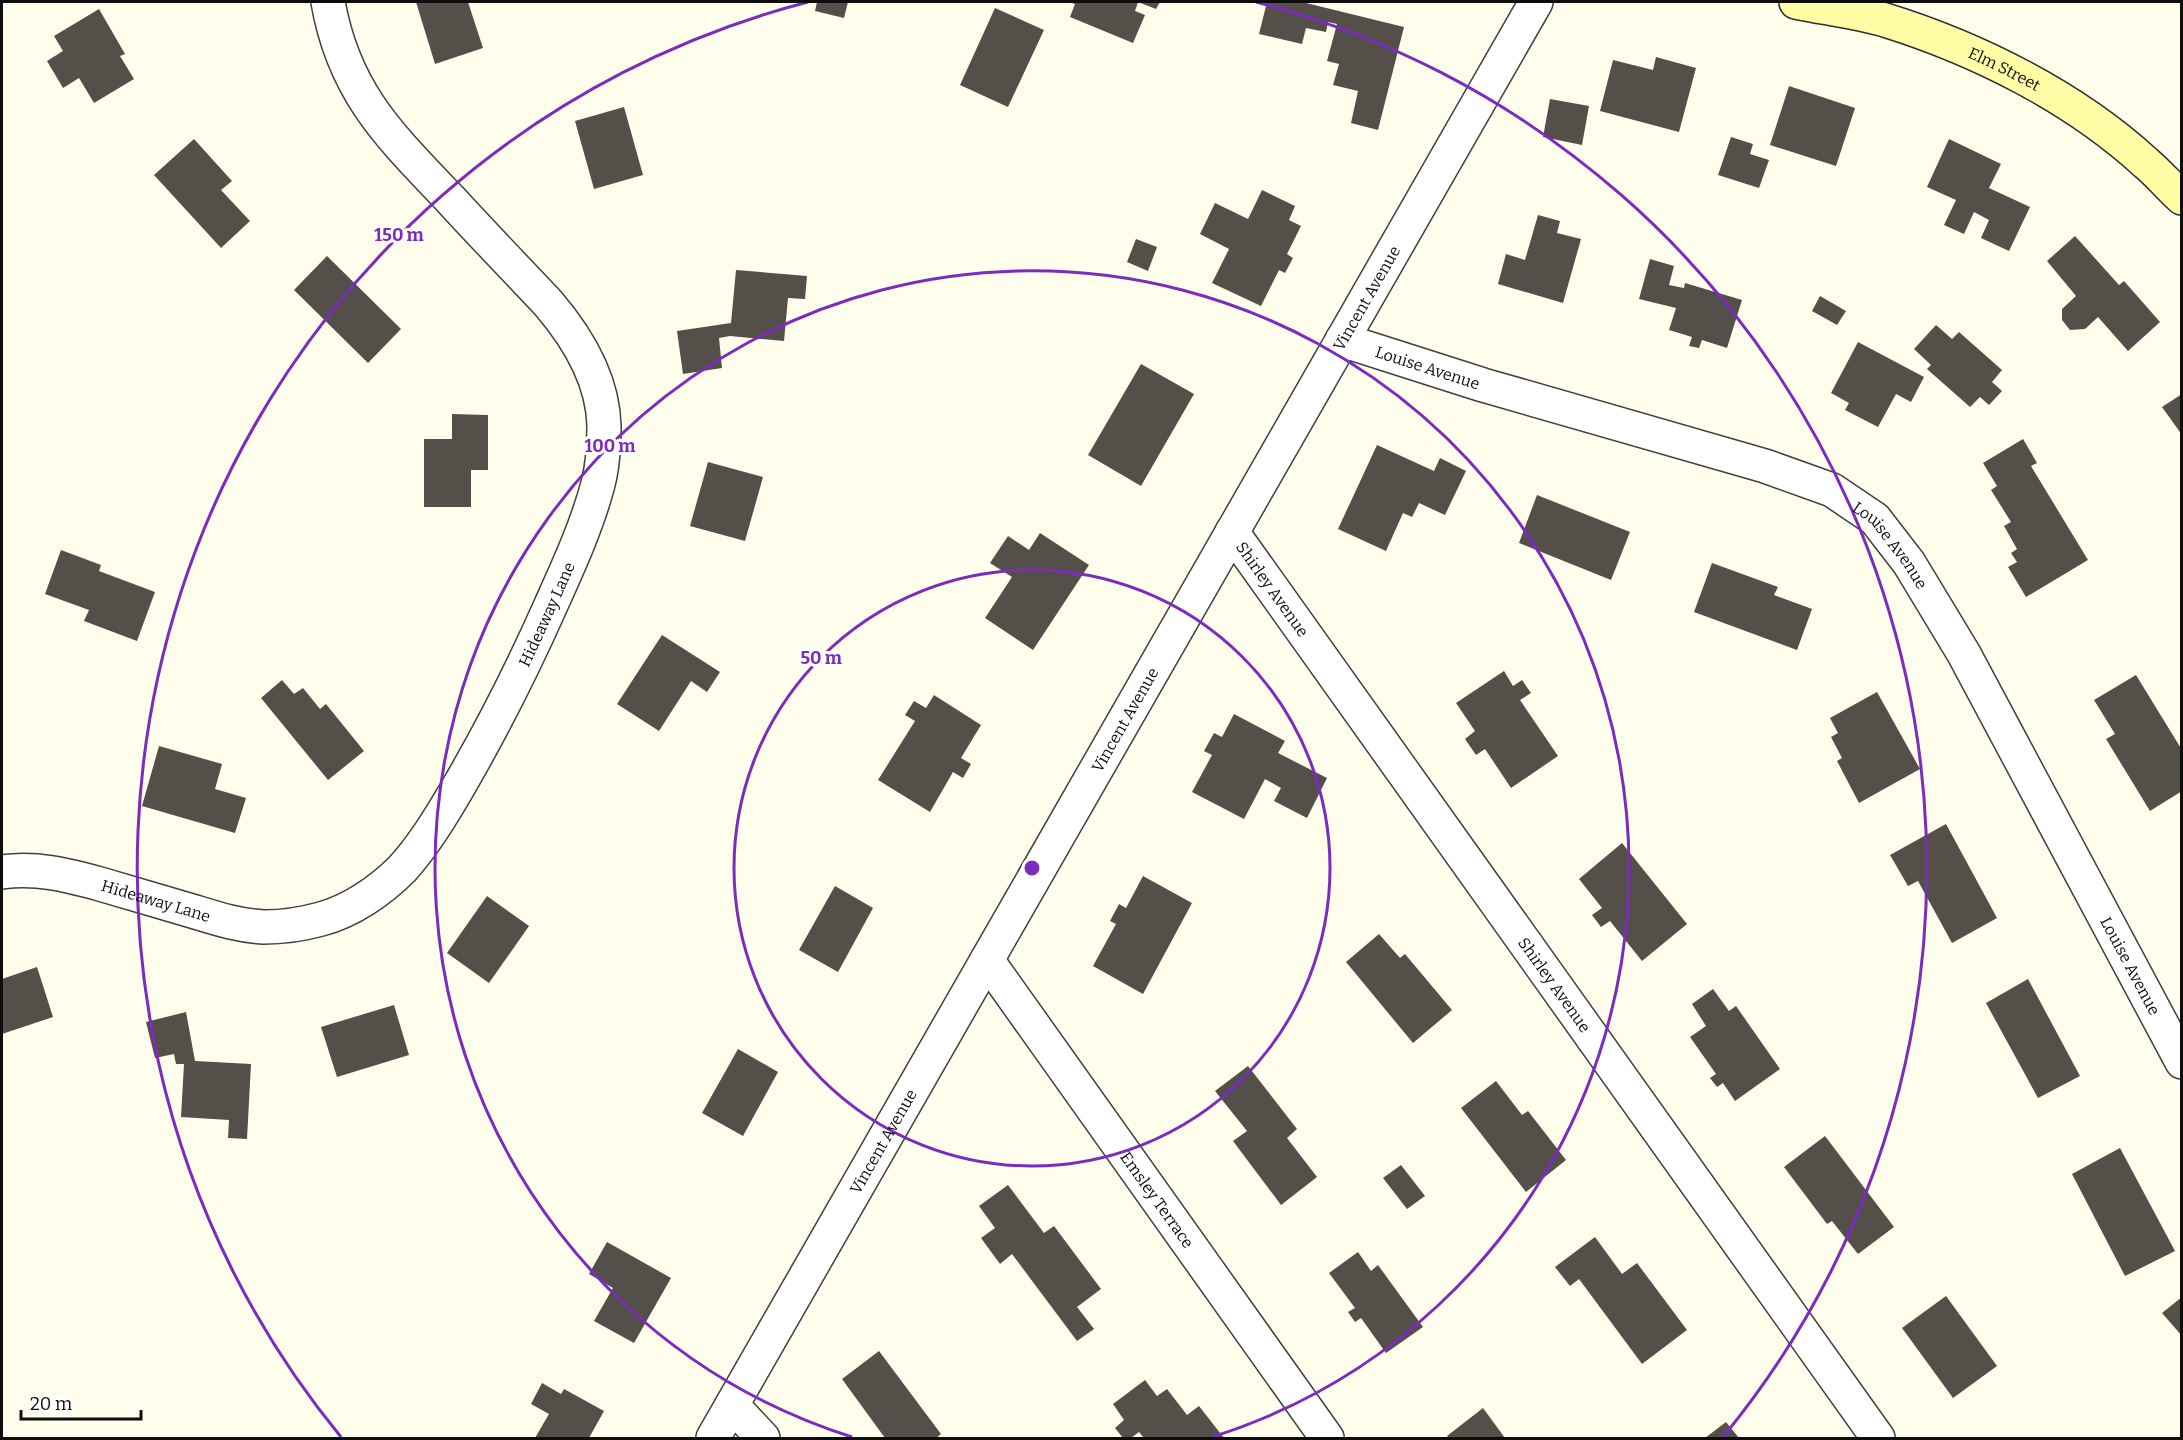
<svg xmlns="http://www.w3.org/2000/svg" width="2183" height="1440" viewBox="0 0 2183 1440" font-family="Bitter,serif">
	<rect width="100%" height="100%" fill="#fffdec"/>
	<g fill="#554f49">
		<polygon points="416,2 468,2 483,48 435,64"/>
		<polygon points="817,2 848,2 844,18 815,11"/>
		<polygon points="1069,2 1160,2 1156,9 1138,2 1135,11 1145,15 1133,43 1070,17 1075,4"/>
		<polygon points="1267,2 1302,2 1404,27 1378,130 1351,123 1358,91 1333,85 1339,64 1327,61 1337,24 1328,22 1326,32 1306,28 1302,44 1259,34"/>
		<polygon points="995,8 1044,30 1008,107 960,85"/>
		<polygon points="99,9 125,54 120,56 134,79 94,103 79,78 63,88 47,61 63,51 54,36"/>
		<polygon points="1656,57 1696,68 1679,132 1600,111 1613,60 1653,70"/>
		<polygon points="1789,86 1855,108 1836,166 1770,145"/>
		<polygon points="1550,99 1589,106 1582,145 1543,137"/>
		<polygon points="624,107 643,175 594,189 575,121"/>
		<polygon points="1731,137 1753,144 1750,154 1769,160 1759,188 1718,175"/>
		<polygon points="194,139 232,181 221,190 250,221 221,248 154,175"/>
		<polygon points="1949,139 2001,164 1989,188 2030,207 2009,251 1981,238 1989,220 1974,212 1964,234 1944,225 1956,200 1927,187"/>
		<polygon points="1262,190 1295,206 1289,220 1301,226 1287,254 1293,258 1285,273 1279,270 1261,306 1212,283 1229,249 1200,234 1215,203 1248,219"/>
		<polygon points="1538,215 1560,221 1557,233 1581,239 1563,303 1498,284 1506,254 1525,260"/>
		<polygon points="2075,236 2119,285 2124,281 2160,322 2128,351 2098,317 2085,329 2070,330 2062,320 2062,309 2076,296 2047,261"/>
		<polygon points="1136,239 1157,247 1148,271 1127,262"/>
		<polygon points="327,256 401,329 368,363 294,290"/>
		<polygon points="1650,259 1674,266 1669,285 1684,288 1685,283 1742,300 1727,348 1702,340 1699,348 1689,346 1692,337 1669,330 1676,308 1639,299"/>
		<polygon points="736,270 807,276 805,299 788,298 784,341 730,336 719,338 722,368 683,374 677,331 731,323"/>
		<polygon points="1820,296 1846,311 1837,325 1812,311"/>
		<polygon points="1936,325 1952,339 1959,332 2002,370 1992,382 2002,391 1989,405 1980,397 1970,407 1927,369 1931,365 1914,349"/>
		<polygon points="1858,342 1924,377 1911,402 1896,394 1878,427 1845,410 1849,403 1831,393"/>
		<polygon points="1141,364 1194,394 1141,486 1088,455"/>
		<polygon points="2182,394 2182,435 2162,407"/>
		<polygon points="452,414 488,415 488,470 471,470 471,507 424,507 424,439 452,439"/>
		<polygon points="2023,439 2037,463 2031,466 2088,560 2026,597 2008,567 2017,562 2011,553 2017,549 2004,526 2011,522 1991,490 1997,486 1983,463"/>
		<polygon points="1377,445 1434,471 1440,458 1466,471 1445,515 1419,503 1412,517 1403,513 1386,551 1338,529"/>
		<polygon points="708,462 763,477 745,541 690,526"/>
		<polygon points="1537,495 1630,532 1611,580 1519,543"/>
		<polygon points="1040,533 1089,565 1033,650 985,618 1012,577 990,563 1008,536 1029,550"/>
		<polygon points="61,550 101,565 99,571 155,592 137,641 84,621 89,610 45,594"/>
		<polygon points="1712,563 1778,587 1774,595 1812,609 1797,650 1694,612"/>
		<polygon points="662,635 720,672 707,692 691,681 659,731 617,704"/>
		<polygon points="1504,671 1513,686 1522,680 1531,693 1520,700 1558,756 1511,788 1485,749 1476,755 1465,739 1475,731 1456,703"/>
		<polygon points="2136,675 2182,750 2182,791 2150,811 2106,739 2115,734 2094,700"/>
		<polygon points="282,680 294,694 303,688 320,709 326,704 364,751 328,780 261,698"/>
		<polygon points="1877,692 1920,769 1859,803 1837,761 1842,758 1831,737 1838,733 1830,718"/>
		<polygon points="934,695 981,725 961,758 971,764 963,778 953,772 930,812 878,780 915,721 905,715 914,701 926,708"/>
		<polygon points="1234,714 1285,741 1278,753 1327,778 1307,818 1274,801 1281,788 1265,779 1244,819 1192,792 1212,755 1204,751 1214,733 1222,737"/>
		<polygon points="159,746 222,764 215,789 246,798 235,833 142,806"/>
		<polygon points="1946,824 1997,918 1952,943 1918,881 1908,886 1890,855"/>
		<polygon points="1622,843 1687,924 1642,961 1610,921 1601,927 1592,915 1602,908 1579,879"/>
		<polygon points="1143,876 1192,903 1143,994 1093,966 1116,924 1110,921 1119,904 1126,908"/>
		<polygon points="835,886 873,908 838,972 799,950"/>
		<polygon points="487,896 529,926 489,983 447,953"/>
		<polygon points="1379,934 1400,958 1405,954 1452,1010 1413,1043 1346,962"/>
		<polygon points="37,967 53,1017 2,1034 2,979"/>
		<polygon points="2028,979 2080,1076 2038,1098 1986,1003"/>
		<polygon points="1713,989 1729,1011 1736,1006 1780,1069 1735,1101 1723,1083 1717,1087 1710,1078 1716,1074 1690,1037 1706,1026 1692,1004"/>
		<polygon points="394,1005 409,1055 337,1077 321,1027"/>
		<polygon points="186,1012 195,1061 251,1064 247,1139 228,1138 229,1120 181,1117 184,1064 176,1064 174,1054 155,1058 146,1022"/>
		<polygon points="738,1049 778,1072 743,1136 702,1113"/>
		<polygon points="1248,1066 1297,1129 1287,1138 1317,1177 1281,1205 1233,1141 1247,1131 1215,1091"/>
		<polygon points="1496,1081 1522,1115 1528,1111 1566,1160 1526,1192 1461,1108"/>
		<polygon points="1825,1136 1894,1227 1858,1254 1832,1221 1827,1224 1784,1167"/>
		<polygon points="2120,1148 2175,1251 2125,1276 2072,1174"/>
		<polygon points="1401,1165 1425,1196 1407,1209 1383,1178"/>
		<polygon points="1008,1185 1044,1233 1054,1226 1101,1289 1077,1307 1094,1329 1077,1341 1012,1254 1000,1264 981,1238 995,1228 979,1206"/>
		<polygon points="1595,1237 1622,1274 1637,1263 1687,1330 1642,1364 1579,1279 1570,1286 1555,1267"/>
		<polygon points="607,1242 671,1278 634,1343 594,1321 613,1288 589,1274"/>
		<polygon points="1358,1252 1371,1271 1378,1265 1423,1327 1386,1353 1361,1318 1355,1322 1348,1312 1355,1308 1329,1273"/>
		<polygon points="1946,1296 1997,1366 1953,1398 1902,1328"/>
		<polygon points="2182,1297 2182,1336 2162,1313"/>
		<polygon points="879,1351 941,1434 936,1438 885,1438 842,1379"/>
		<polygon points="1145,1380 1157,1396 1167,1389 1187,1415 1199,1406 1224,1438 1144,1438 1139,1432 1131,1438 1123,1438 1115,1428 1124,1420 1113,1404"/>
		<polygon points="542,1383 561,1394 564,1389 604,1411 589,1438 535,1438 549,1414 531,1404"/>
		<polygon points="1483,1408 1505,1438 1449,1438 1447,1436"/>
		<polygon points="1726,1422 1739,1438 1705,1438"/>
	</g>
	<g fill="none" stroke-linecap="round" stroke-linejoin="round">
		<defs>
			<g id="street">
				<path id="s1" d="M1342 340 1483 385 1765 466 1832 490 1875 519 1909 563 1964 654 2182 1062"/>
				<path id="s2" d="M1232 532 1878 1438"/>
				<path id="s3" d="M2 872C36 867 67 875 100 884 131 893 161 902 192 911 215 918 239 926 264 927 284 927 303 924 321 919 351 911 380 891 402 869 423 846 440 818 456 791 491 731 522 670 550 607 568 567 587 526 598 484 603 465 604 445 604 426 603 379 578 338 548 303 516 269 483 235 451 200 390 136 344 93 328 2"/>
				<path id="s4" d="M987 960 1327 1438"/>
				<polyline points="732,1405 763,1438"/>
				<path id="s5" d="M713 1438 1536 2"/>
			</g>
			<g id="secondary">
				<path id="s6" d="M1796 2C1825 8 1856 12 1885 20 1978 49 2074 97 2146 163 2159 174 2170 187 2182 198"/>
			</g>
		</defs>
		<use href="#street" stroke="#404040" stroke-width="36"/>
		<use href="#secondary" stroke="#2f2f2f" stroke-width="36"/>
		<use href="#street" stroke="#fff" stroke-width="33"/>
		<use href="#secondary" stroke="#fffea7" stroke-width="33"/>
	</g>
	<g fill="none" stroke="#7b2cbf" stroke-width="3">
		<circle cx="1032" cy="868" r="298"/>
		<path d="M852 1437A597 597 0 1 1 1212 1437"/>
		<path d="M341 1437A895 895 0 0 1 808 2M1256 2A895 895 0 0 1 1723 1437"/>
	</g>
	<g text-anchor="middle" dominant-baseline="central" stroke-width="6" stroke-linejoin="round" paint-order="stroke">
		<g font-size="16" fill="#0d0d0d" stroke="#fff">
			<text stroke="none"><textPath href="#s6" startOffset="220">Elm Street</textPath></text>
			<text stroke="none"><textPath href="#s5" startOffset="1314">Vincent Avenue</textPath></text>
			<text stroke="none"><textPath href="#s1" startOffset="90">Louise Avenue</textPath></text>
			<text stroke="none"><textPath href="#s1" startOffset="594">Louise Avenue</textPath></text>
			<text stroke="none"><textPath href="#s2" startOffset="70">Shirley Avenue</textPath></text>
			<text stroke="none"><textPath href="#s3" startOffset="717">Hideaway Lane</textPath></text>
			<text stroke="none"><textPath href="#s5" startOffset="828">Vincent Avenue</textPath></text>
			<text stroke="none"><textPath href="#s3" startOffset="158">Hideaway Lane</textPath></text>
			<text stroke="none"><textPath href="#s1" startOffset="1080">Louise Avenue</textPath></text>
			<text stroke="none"><textPath href="#s2" startOffset="556">Shirley Avenue</textPath></text>
			<text stroke="none"><textPath href="#s5" startOffset="342">Vincent Avenue</textPath></text>
			<text stroke="none"><textPath href="#s4" startOffset="294">Emsley Terrace</textPath></text>
		</g>
	</g>
	<circle cx="1032" cy="868" r="9" fill="#7b2cbf" stroke="#fff" stroke-width="3"/>
	<g font-size="18" text-anchor="middle" font-weight="bold" fill="#7b2cbf" stroke="#fff" stroke-width="6" stroke-linejoin="round" paint-order="stroke">
		<text x="399" y="241">150 m</text>
		<text x="610" y="452">100 m</text>
		<text x="821" y="664">50 m</text>
	</g>
	<rect width="2183" height="1440" fill="none" stroke="#0d0d0d" stroke-width="6"/>
	<path d="M21 1410v9h120v-9" fill="none" stroke="#0d0d0d" stroke-width="3"/>
	<text x="30" y="1410" font-size="18" fill="#0d0d0d" stroke="#ffffff" stroke-width="4.5" paint-order="stroke">20 m</text>
</svg>
